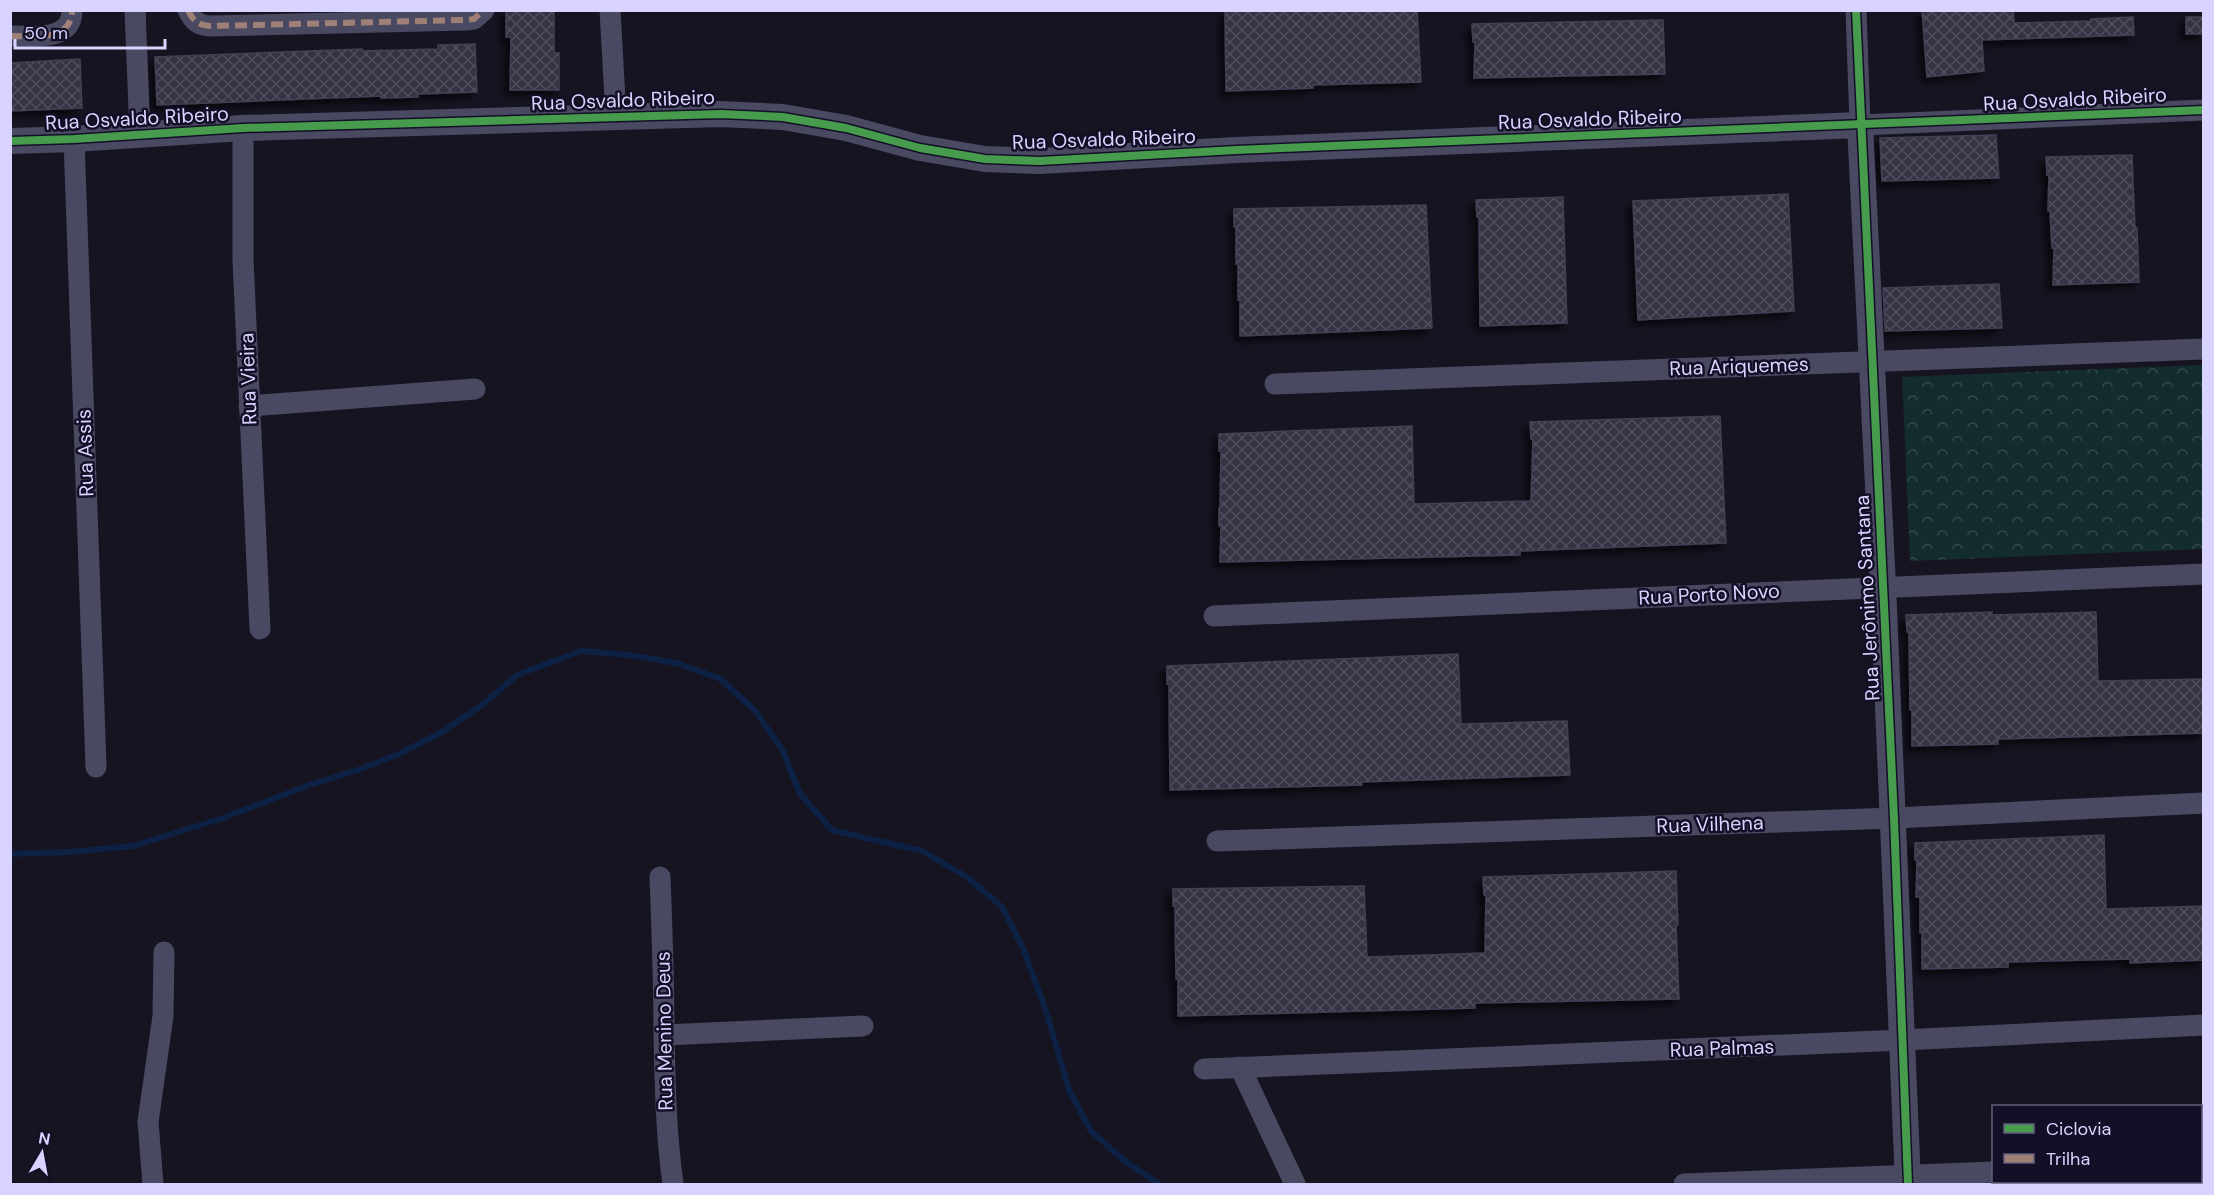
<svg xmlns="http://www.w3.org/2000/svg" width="2214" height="1195" viewBox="0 0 2214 1195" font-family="'DM Sans',sans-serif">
	<defs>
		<pattern id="forest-crowns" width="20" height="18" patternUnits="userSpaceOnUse" patternTransform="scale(1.5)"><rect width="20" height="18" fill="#132c2d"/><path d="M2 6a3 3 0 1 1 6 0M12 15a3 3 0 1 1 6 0" fill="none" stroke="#354a4c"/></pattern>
		<pattern id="building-cross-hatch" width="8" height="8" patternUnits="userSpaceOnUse" patternTransform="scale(1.5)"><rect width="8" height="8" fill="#343243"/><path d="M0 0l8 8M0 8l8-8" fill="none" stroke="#514f5f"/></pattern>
		<filter id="shadow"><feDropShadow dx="-5.5" dy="5.5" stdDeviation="3" flood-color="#0009"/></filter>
	</defs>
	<rect width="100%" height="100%" fill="#161421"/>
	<polygon fill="url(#forest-crowns)" points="2203,365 2203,549 1910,561 1902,377"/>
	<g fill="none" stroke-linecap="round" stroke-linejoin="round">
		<polyline stroke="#0d2144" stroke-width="6" points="10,854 69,852 133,846 223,818 309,785 358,770 401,753 442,732 482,705 517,675 581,651 629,655 676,663 721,679 756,712 783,751 800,794 832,830 922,851 967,877 1002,907 1023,948 1046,1011 1069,1090 1091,1131 1126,1162 1159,1184"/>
	</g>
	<g fill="url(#building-cross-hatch)" stroke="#433f54" stroke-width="1.5" filter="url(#shadow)">
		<polygon points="506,10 554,10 554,53 559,53 559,90 510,90 511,37 506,37"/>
		<polygon points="1225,10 1417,10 1421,82 1313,85 1313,88 1226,91"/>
		<polygon points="1922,10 2013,10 2014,23 2091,21 2091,19 2133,17 2134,35 1982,40 1984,71 1927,77"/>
		<rect x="2186" y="17" width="18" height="17"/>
		<polygon points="1663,20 1665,74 1474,78 1475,42 1473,42 1472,24"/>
		<polygon points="475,44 477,92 418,94 418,97 381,98 381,96 157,105 155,57 362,49 362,51 438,49 438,45"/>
		<polygon points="80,59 82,108 10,111 10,63"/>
		<polygon points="1996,135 1999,178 1882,181 1880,138"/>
		<polygon points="2132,155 2135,228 2137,228 2139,282 2053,285 2054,248 2052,248 2050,211 2048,211 2049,175 2047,175 2046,157"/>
		<polygon points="1788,194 1794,311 1638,320 1633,201"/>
		<polygon points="1563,197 1567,323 1480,326 1479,217 1477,217 1476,200"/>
		<polygon points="1426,205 1432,328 1240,336 1240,300 1238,300 1238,263 1236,264 1236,227 1234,227 1234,209"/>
		<polygon points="1999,284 2002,328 1885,331 1883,288"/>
		<polygon points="1720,416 1726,543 1520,551 1520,555 1220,562 1221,526 1219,526 1219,508 1220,508 1221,451 1219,451 1219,434 1412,426 1414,504 1531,501 1533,439 1531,439 1530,422"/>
		<polygon points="1992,612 1992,615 2096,612 2098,681 2202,679 2204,733 1998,739 1998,744 1912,746 1912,710 1910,710 1909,632 1907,632 1906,615"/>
		<polygon points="1458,654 1461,724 1567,721 1570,775 1361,782 1362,785 1170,790 1169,684 1167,684 1167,666"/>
		<polygon points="2104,835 2106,909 2204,906 2204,960 2130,963 2130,959 2008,962 2008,967 1922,969 1922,933 1920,933 1920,897 1916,897 1917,860 1915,860 1915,843"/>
		<polygon points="1676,871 1678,925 1676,925 1679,999 1475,1003 1475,1008 1178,1016 1178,979 1176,979 1175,906 1173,906 1173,889 1364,886 1367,957 1485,953 1486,895 1484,895 1483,877"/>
	</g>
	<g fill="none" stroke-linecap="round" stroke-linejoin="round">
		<g stroke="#4a4962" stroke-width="21">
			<polyline points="135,10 140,134"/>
			<path d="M188 10C193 21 198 25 210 26L466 20 474 19 484 10"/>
			<polyline points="610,10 616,117"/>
			<polyline points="1856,10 1860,125 2204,110"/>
			<path d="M10 36C33 36 72 42 72 10"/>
			<polyline points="243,128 243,260 260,629"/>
			<polyline points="74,139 96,767"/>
			<polyline points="1275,384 2204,349"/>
			<polyline points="249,406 475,389"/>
			<polyline points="1214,616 2204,574"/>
			<polyline points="1217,841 1894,818 2204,803"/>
			<path d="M660 877C662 929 664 981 664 1033 665 1084 666 1134 673 1184"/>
			<polyline points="664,1035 863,1026"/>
			<polyline points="1240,1067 1295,1184"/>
			<polyline points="1204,1069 1903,1040 2204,1025"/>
			<polyline points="2200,1163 2204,1163"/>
			<polyline points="153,1184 148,1122 163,1016 164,952"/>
			<polyline points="1684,1184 1994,1172"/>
		</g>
		<polyline stroke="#4a4962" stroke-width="26" points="10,141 74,139 243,128 721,114 783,117 846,128 920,148 985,159 1040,161 1236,150 1860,125 1883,586 1908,1184"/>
		<g stroke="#9e8076" stroke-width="6" stroke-dasharray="12 6" stroke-linecap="butt">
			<path d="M188 10C193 21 198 25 210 26L466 20 474 19 484 10"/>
			<path d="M10 36C33 36 72 42 72 10"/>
		</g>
		<defs>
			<g id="cycleway">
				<polyline points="1856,10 1894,818 1908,1184"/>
				<polyline points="10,141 74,139 243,128 721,114 783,117 846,128 920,148 985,159 1040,161 1236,150 2204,110"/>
			</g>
		</defs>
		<use href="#cycleway" stroke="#130f26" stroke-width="11"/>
		<use href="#cycleway" stroke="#469c4c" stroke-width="8"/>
	</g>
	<g text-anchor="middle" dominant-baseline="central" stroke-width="5" stroke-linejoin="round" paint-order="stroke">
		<g font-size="20" fill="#d9d4ff" stroke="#130f26">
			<text transform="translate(2075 99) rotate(-3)">Rua Osvaldo Ribeiro</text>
			<text transform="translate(623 100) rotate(-2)">Rua Osvaldo Ribeiro</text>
			<text transform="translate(137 118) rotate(-3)">Rua Osvaldo Ribeiro</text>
			<text transform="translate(1590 119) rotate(-2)">Rua Osvaldo Ribeiro</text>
			<text transform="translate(1104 139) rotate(-2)">Rua Osvaldo Ribeiro</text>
			<text transform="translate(1739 366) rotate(-2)">Rua Ariquemes</text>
			<text transform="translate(248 379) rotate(-92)">Rua Vieira</text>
			<text transform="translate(85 453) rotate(-92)">Rua Assis</text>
			<text transform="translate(1709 594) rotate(-3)">Rua Porto Novo</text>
			<text transform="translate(1867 598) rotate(-93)">Rua Jerônimo Santana</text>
			<text transform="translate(1710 824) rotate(-2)">Rua Vilhena</text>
			<text transform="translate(664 1031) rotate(-91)">Rua Menino Deus</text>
			<text transform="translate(1722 1048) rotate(-2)">Rua Palmas</text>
		</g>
	</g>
	<rect width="2214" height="1195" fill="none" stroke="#d9d4ff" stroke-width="24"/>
	<rect x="1992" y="1105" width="210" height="78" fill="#130f26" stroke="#625e7d" stroke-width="1.5"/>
	<rect x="2004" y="1124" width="30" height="9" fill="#469c4c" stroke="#625e7d" stroke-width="1.5"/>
	<text x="2046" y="1135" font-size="18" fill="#d9d4ff">Ciclovia</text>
	<rect x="2004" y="1154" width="30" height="9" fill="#9e8076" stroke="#625e7d" stroke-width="1.5"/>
	<text x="2046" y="1165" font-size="18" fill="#d9d4ff">Trilha</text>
	<g transform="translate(42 1153) rotate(10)" stroke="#130f26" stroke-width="4.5" paint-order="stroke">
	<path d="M0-4.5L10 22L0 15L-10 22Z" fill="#d9d4ff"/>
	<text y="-9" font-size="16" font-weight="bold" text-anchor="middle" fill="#d9d4ff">N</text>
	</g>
	<path d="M15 39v9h150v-9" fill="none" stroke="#d9d4ff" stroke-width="3"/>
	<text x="24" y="39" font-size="18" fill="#d9d4ff" stroke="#130f26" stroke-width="4.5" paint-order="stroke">50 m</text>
</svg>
